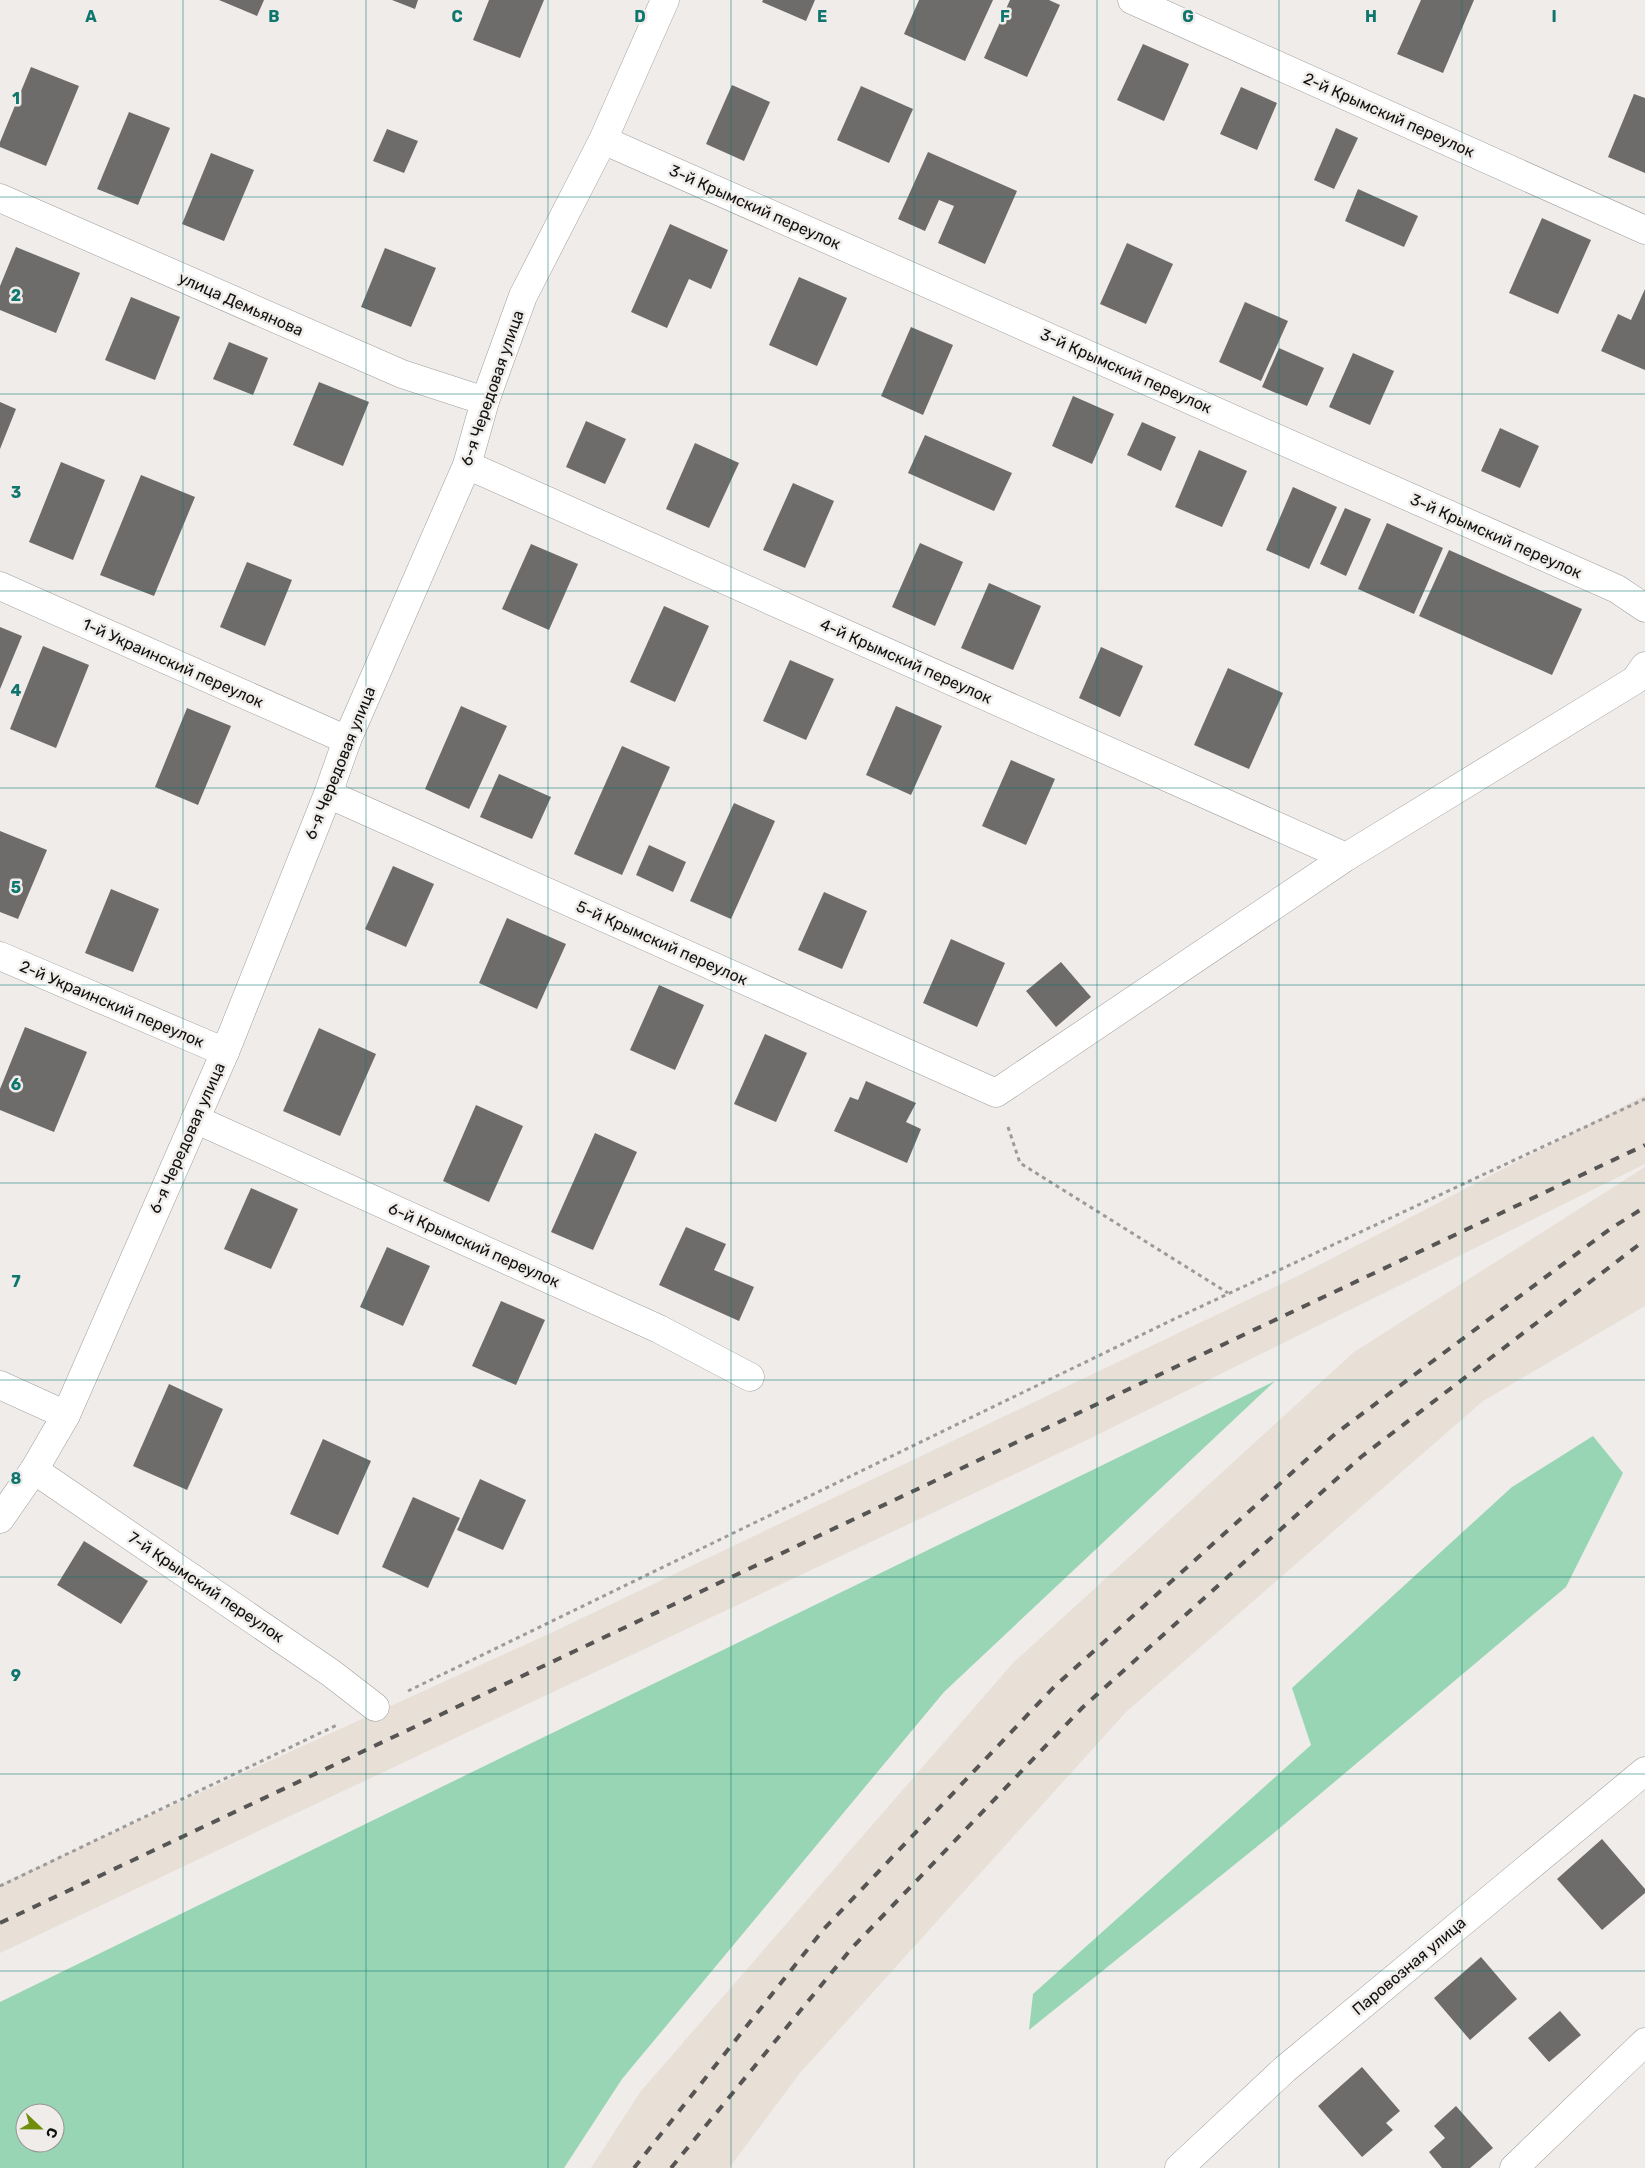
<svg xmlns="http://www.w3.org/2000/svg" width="1645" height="2168" viewBox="0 0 1645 2168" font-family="Rubik,sans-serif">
	<rect width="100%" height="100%" fill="#efecea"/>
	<g fill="#e8dfd7">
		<polygon points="1645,1095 1645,1164 1089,1439 0,1953 0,1884 553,1632 1302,1274"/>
		<polygon points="1645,1167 1645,1306 1483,1401 1126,1712 800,2073 729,2168 591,2168 641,2091 1013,1663 1354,1352"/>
	</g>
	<g fill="#98d5b4" fill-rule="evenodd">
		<path d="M1275 1381 944 1692 622 2079 564 2168H0V2002ZM25 2113H55V2143H25Z"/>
		<polygon points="1593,1436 1623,1473 1566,1587 1275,1832 1029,2030 1033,1994 1311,1745 1292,1688 1512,1487"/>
	</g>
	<g fill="#6e6b6b">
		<polygon points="219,0 264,0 257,16"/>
		<polygon points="392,0 418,0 415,9"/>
		<polygon points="489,0 544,0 520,58 473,40"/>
		<polygon points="763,0 815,0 806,21 762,2"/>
		<polygon points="919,0 993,0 965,61 904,34"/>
		<polygon points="1010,0 1049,0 1060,5 1027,77 984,58"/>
		<polygon points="1421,0 1474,0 1443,73 1397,54"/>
		<polygon points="1143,44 1189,64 1164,121 1117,100"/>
		<polygon points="31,67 79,86 46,166 0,147 0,142"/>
		<polygon points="732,85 770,102 744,161 706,144"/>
		<polygon points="861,86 913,109 889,163 837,140"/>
		<polygon points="1241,87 1277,103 1257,150 1220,134"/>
		<polygon points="1634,94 1645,98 1645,173 1608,157"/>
		<polygon points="129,112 170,128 138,205 97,189"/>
		<polygon points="1336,128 1358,138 1334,189 1314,180"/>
		<polygon points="387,129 418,141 404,173 373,161"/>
		<polygon points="928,152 1017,191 985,264 938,243 954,206 939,200 925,231 898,219"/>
		<polygon points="211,153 254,170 224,241 182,224"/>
		<polygon points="1358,189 1418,216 1404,247 1345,221"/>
		<polygon points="1542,218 1591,240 1558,314 1509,293"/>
		<polygon points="670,224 728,250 711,289 689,279 667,328 631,312"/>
		<polygon points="1127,243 1173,264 1146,324 1100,304"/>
		<polygon points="16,247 80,273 56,333 0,310 0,286"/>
		<polygon points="385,248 436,268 411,327 361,307"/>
		<polygon points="799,277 847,298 817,366 769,345"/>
		<polygon points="1645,289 1645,370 1601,351 1618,314 1631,320"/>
		<polygon points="131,297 180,317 155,380 105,360"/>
		<polygon points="1245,302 1288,321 1261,381 1219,362"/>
		<polygon points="911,327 953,345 923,415 881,396"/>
		<polygon points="229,342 268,358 253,395 213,379"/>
		<polygon points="1279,348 1324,368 1307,406 1262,387"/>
		<polygon points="1353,353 1394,371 1370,425 1329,407"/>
		<polygon points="319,382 369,402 343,466 293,445"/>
		<polygon points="1073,396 1114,414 1092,464 1052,446"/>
		<polygon points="0,402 16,409 0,449"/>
		<polygon points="586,421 626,439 605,484 566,467"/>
		<polygon points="1142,422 1176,437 1161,471 1127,455"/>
		<polygon points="1500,428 1539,446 1520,488 1481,471"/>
		<polygon points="925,435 1012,473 994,511 908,473"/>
		<polygon points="695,443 739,463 709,528 666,509"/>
		<polygon points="1199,450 1247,471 1222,527 1175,507"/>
		<polygon points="61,462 105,480 73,560 29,542"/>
		<polygon points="141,475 195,497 154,596 100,575"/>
		<polygon points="793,483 834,501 805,568 763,550"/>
		<polygon points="1293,487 1337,507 1309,569 1266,550"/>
		<polygon points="1345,508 1371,519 1346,576 1320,564"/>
		<polygon points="1387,523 1443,548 1414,614 1358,589"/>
		<polygon points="920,543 963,562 935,626 892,607"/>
		<polygon points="531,544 578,564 549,630 502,609"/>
		<polygon points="1449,550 1582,609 1552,675 1419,616"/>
		<polygon points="247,562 292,580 265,646 220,627"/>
		<polygon points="989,583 1041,606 1013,670 961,648"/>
		<polygon points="664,606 709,626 675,702 630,682"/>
		<polygon points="0,627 22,636 0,689"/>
		<polygon points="43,646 89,665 56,748 10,729"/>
		<polygon points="1101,647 1143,666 1120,717 1079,698"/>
		<polygon points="790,660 834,679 806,740 763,721"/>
		<polygon points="1228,668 1283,693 1249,769 1194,745"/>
		<polygon points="461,706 507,726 469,809 425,789"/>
		<polygon points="896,706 942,726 911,795 866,775"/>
		<polygon points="187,708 231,726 198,805 155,787"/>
		<polygon points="622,746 670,767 622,875 574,854"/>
		<polygon points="1011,760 1055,779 1026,845 982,826"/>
		<polygon points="499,774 551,797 532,839 480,817"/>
		<polygon points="734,803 775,821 731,919 690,901"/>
		<polygon points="0,831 47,850 18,919 0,912"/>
		<polygon points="649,845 686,862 673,892 636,875"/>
		<polygon points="393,866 434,884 406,947 365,929"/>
		<polygon points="111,889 159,909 133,972 85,953"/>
		<polygon points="824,892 867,911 842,969 798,950"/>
		<polygon points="507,918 566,944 537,1009 479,983"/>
		<polygon points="951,939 1005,963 977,1027 923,1003"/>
		<polygon points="1061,962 1091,997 1056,1027 1026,991"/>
		<polygon points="659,985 704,1005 675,1070 630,1050"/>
		<polygon points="25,1027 87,1052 54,1132 0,1110 0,1089"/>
		<polygon points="319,1028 376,1054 340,1136 283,1111"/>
		<polygon points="765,1034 807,1053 776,1122 734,1104"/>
		<polygon points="866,1081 916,1103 906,1122 921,1129 907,1163 834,1131 850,1097 858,1100"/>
		<polygon points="476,1105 523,1126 489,1202 443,1181"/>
		<polygon points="595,1133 637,1152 593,1250 551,1232"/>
		<polygon points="251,1188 298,1209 271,1269 224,1249"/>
		<polygon points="686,1227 726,1244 714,1270 754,1287 739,1321 659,1285"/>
		<polygon points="387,1247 430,1266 403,1326 360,1307"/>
		<polygon points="501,1301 545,1320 516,1385 472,1366"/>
		<polygon points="169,1384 223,1409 187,1490 133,1466"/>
		<polygon points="323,1439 371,1461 338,1535 290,1514"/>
		<polygon points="480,1479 526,1500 503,1550 457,1530"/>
		<polygon points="413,1497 460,1518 428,1588 382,1567"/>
		<polygon points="84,1541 148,1581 121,1624 57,1585"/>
		<polygon points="1602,1839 1645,1889 1645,1893 1602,1930 1557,1879"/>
		<polygon points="1481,1957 1517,1999 1470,2040 1434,1998"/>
		<polygon points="1560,2011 1581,2035 1549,2062 1528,2038"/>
		<polygon points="1362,2067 1400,2111 1386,2123 1393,2130 1362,2157 1318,2106"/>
		<polygon points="1456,2106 1493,2148 1470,2168 1442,2168 1429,2152 1445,2138 1434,2126"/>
	</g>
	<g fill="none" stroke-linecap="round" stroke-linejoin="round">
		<defs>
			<g id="street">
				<polyline points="1132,0 1645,230"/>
				<polyline points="603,140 1617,589 1645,608"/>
				<polyline points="0,198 402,374 485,401"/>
				<polyline points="467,465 1346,857"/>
				<polyline points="0,586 347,740"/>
				<polyline points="328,794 996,1093 1346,857 1635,680 1645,666"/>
				<polyline points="0,956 225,1052"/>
				<polyline points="195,1119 659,1329 750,1377"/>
				<polyline points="0,1385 66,1415"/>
				<polyline points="34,1470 331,1673 375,1707"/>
				<polyline points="0,1519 34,1470 66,1415 225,1052 328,794 347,740 467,465 485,401 523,296 603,140 665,0"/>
				<polyline points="1179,2168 1285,2069 1645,1771"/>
				<polyline points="1514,2168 1645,2042"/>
			</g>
		</defs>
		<use href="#street" stroke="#a09e9c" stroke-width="29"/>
		<g stroke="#9d9b99" stroke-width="3" stroke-dasharray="4 4" stroke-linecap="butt">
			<polyline points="1008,1127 1020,1163 1228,1293"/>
			<polyline points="408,1691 1170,1321 1645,1099"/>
			<polyline points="0,1886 339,1724"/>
		</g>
		<use href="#street" stroke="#fff" stroke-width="28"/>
		<g stroke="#565553" stroke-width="4" stroke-dasharray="9 9" stroke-linecap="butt">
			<polyline points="0,1923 1645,1145"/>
			<polyline points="634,2168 823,1930 1054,1687 1335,1434 1610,1229 1645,1207"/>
			<polyline points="671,2168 851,1949 1082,1708 1361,1457 1645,1240"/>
		</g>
	</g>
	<path fill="none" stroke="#0f766e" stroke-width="1" stroke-opacity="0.55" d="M183 0V2168M366 0V2168M548 0V2168M731 0V2168M914 0V2168M1097 0V2168M1279 0V2168M1462 0V2168M0 197H1645M0 394H1645M0 591H1645M0 788H1645M0 985H1645M0 1183H1645M0 1380H1645M0 1577H1645M0 1774H1645M0 1971H1645"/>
	<g text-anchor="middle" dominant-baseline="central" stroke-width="5" stroke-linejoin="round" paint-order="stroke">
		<g font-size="16" fill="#111110" stroke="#efecea">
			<text transform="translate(1389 115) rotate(24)">2-й Крымский переулок</text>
			<text transform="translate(755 207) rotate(24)">3-й Крымский переулок</text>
			<text transform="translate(241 304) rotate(24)">улица Демьянова</text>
			<text transform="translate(1126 371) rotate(24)">3-й Крымский переулок</text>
			<text transform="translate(492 388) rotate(-71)">6-я Чередовая улица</text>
			<text transform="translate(1496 536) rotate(24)">3-й Крымский переулок</text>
			<text transform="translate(906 661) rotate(24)">4-й Крымский переулок</text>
			<text transform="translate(173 663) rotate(24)">1-й Украинский переулок</text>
			<text transform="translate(340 763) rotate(-68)">6-я Чередовая улица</text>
			<text transform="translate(662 943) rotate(24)">5-й Крымский переулок</text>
			<text transform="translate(112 1004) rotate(23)">2-й Украинский переулок</text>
			<text transform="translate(187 1138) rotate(-66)">6-я Чередовая улица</text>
			<text transform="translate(474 1245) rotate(24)">6-й Крымский переулок</text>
			<text transform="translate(206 1587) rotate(34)">7-й Крымский переулок</text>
			<text transform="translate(1409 1966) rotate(-40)">Паровозная улица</text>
		</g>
	</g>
	<g font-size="16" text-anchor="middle" font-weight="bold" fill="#0f766e" stroke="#efecea" stroke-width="5" stroke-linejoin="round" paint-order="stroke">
		<text x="91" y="22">A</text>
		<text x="274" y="22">B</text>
		<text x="457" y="22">C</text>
		<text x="640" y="22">D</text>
		<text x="822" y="22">E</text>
		<text x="1005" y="22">F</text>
		<text x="1188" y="22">G</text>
		<text x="1371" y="22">H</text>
		<text x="1554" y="22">I</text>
		<text x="16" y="104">1</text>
		<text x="16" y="301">2</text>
		<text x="16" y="498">3</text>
		<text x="16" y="696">4</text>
		<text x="16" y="893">5</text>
		<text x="16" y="1090">6</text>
		<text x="16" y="1287">7</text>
		<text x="16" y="1484">8</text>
		<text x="16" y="1681">9</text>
	</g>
	<g transform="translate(40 2128) rotate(112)"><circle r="24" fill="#efecea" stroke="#969493"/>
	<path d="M0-4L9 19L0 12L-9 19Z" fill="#708d0c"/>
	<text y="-8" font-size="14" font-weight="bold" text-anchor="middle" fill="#111110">С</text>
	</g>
</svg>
